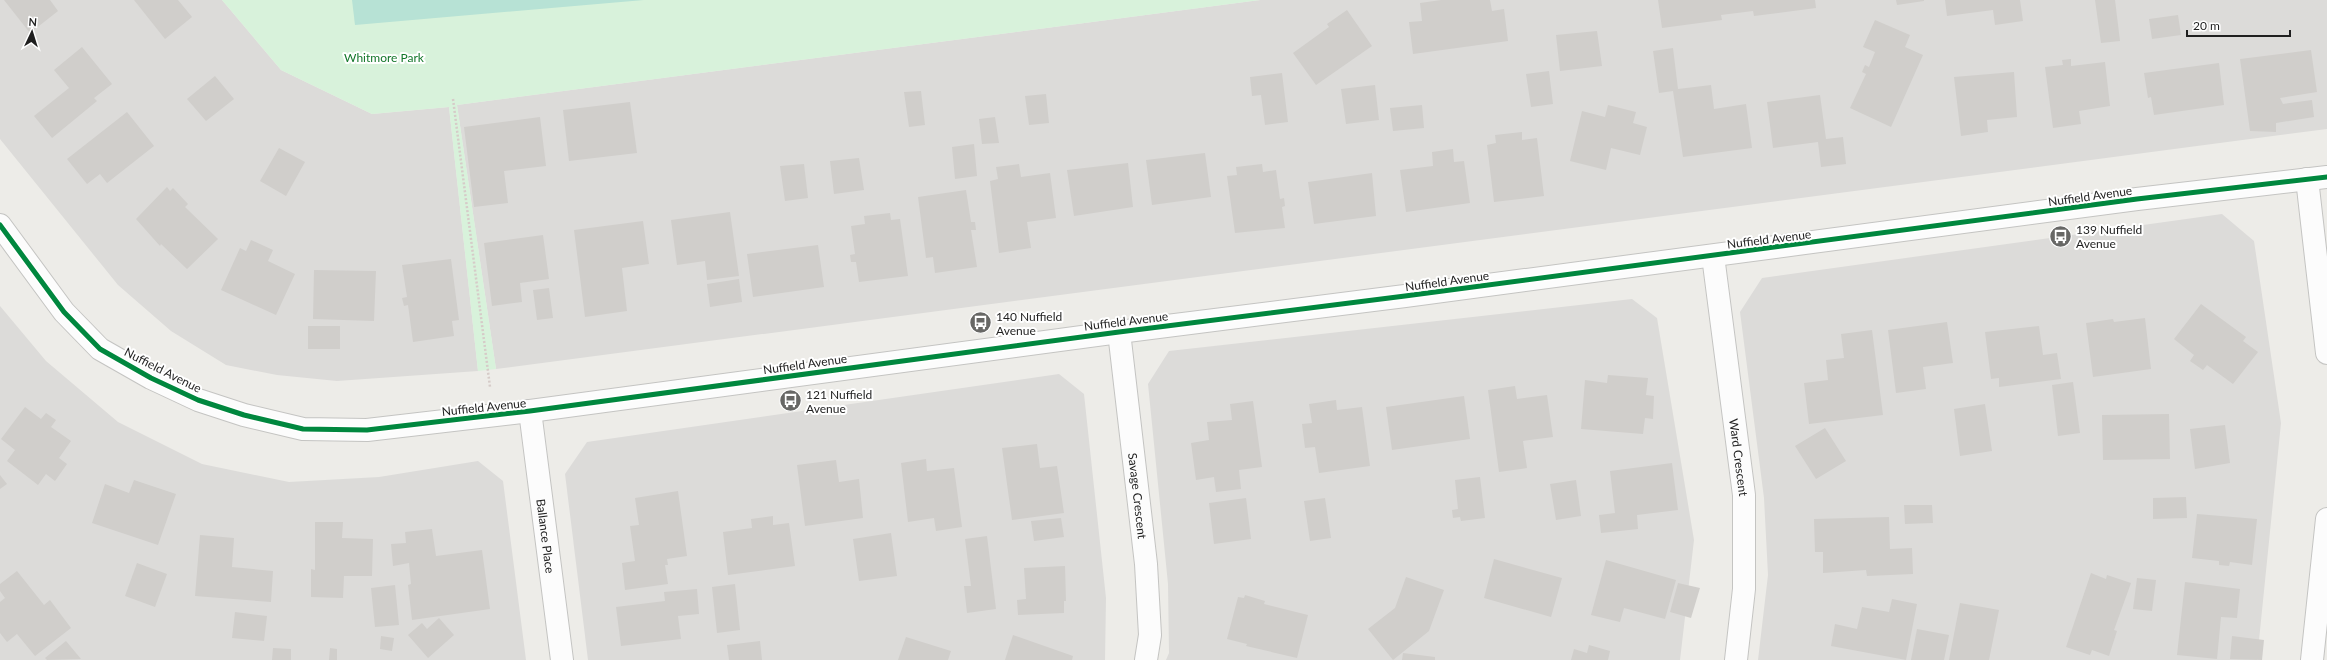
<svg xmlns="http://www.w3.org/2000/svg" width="2327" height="660" viewBox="0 0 2327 660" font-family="Lato,sans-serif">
	<rect width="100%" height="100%" fill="#edece8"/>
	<g fill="#dcdbd9">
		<polygon points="0,0 222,0 281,70 372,114 449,107 478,371 337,381 277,375 226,365 171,331 118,285 0,139"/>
		<polygon points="1260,0 2327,0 2327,129 496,369 457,105"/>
		<polygon points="2222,214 2254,241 2281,423 2257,660 1758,660 1768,575 1764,498 1740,312 1762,278"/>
		<polygon points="1632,299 1657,318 1694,540 1680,660 1166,660 1169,653 1168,584 1148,384 1169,351"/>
		<polygon points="0,306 46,361 118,422 202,464 289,482 379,477 478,461 503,481 526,660 0,660"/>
		<polygon points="1059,374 1084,394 1106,598 1105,660 588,660 565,474 587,442"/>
	</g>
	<polygon fill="#d8f2db" points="222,0 1260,0 457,105 496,369 478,371 449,107 372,114 281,70"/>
	<polygon fill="#b7e2d5" points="352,0 644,0 355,25"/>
	<g fill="#d0cecb">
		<polygon points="4,0 50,0 58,11 30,33"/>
		<polygon points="134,0 178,0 192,17 165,39"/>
		<polygon points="1441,0 1490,0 1492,11 1504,9 1508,41 1413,54 1409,22 1422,21 1420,3"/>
		<polygon points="1658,0 1815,0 1816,8 1754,16 1753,11 1721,15 1722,20 1662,28"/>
		<polygon points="1896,0 1924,0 1924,1 1897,5"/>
		<polygon points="1945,0 2020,0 2023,21 1995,25 1993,10 1947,16"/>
		<polygon points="2095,0 2115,0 2120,41 2101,43"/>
		<polygon points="1347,10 1372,46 1316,85 1293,53 1329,27 1327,24"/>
		<polygon points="2178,15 2181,35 2152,39 2149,19"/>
		<polygon points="1875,20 1910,35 1905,47 1923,55 1891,127 1850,108 1866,74 1862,72 1865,65 1869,67 1875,52 1863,47"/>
		<polygon points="1597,31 1602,66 1560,71 1556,35"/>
		<polygon points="82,47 112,84 94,98 97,101 52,138 34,116 69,88 54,70"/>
		<polygon points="1673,48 1678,89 1711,85 1714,109 1746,104 1752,148 1683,157 1673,91 1659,93 1653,51"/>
		<polygon points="2311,50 2317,92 2280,98 2283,104 2312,100 2314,117 2276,123 2276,132 2250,131 2240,59"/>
		<polygon points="2071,59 2071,66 2105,62 2110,106 2079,111 2081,124 2053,128 2045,67 2063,65 2062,60"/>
		<polygon points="2219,63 2224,105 2154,115 2151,97 2148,98 2144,73"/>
		<polygon points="1549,71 1553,104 1531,107 1526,74"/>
		<polygon points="2014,72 2017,117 1987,120 1988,132 1961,136 1954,77"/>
		<polygon points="1282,73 1288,122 1265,125 1261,95 1252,96 1250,77"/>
		<polygon points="215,76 234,99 206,121 187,99"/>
		<polygon points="1375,85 1379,120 1346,124 1341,89"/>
		<polygon points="921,91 925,125 909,127 904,92"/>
		<polygon points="1046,94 1049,123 1029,125 1025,96"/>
		<polygon points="1820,95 1826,139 1843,137 1846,164 1821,167 1818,142 1773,148 1767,102"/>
		<polygon points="630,102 637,153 569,161 563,110"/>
		<polygon points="1422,105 1424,128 1393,131 1390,108"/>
		<polygon points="1608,105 1636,112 1633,123 1647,127 1640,155 1611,148 1606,170 1570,161 1582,111 1605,117"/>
		<polygon points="127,112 154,146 107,183 100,174 87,184 67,159"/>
		<polygon points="540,117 546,166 504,171 508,203 474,207 464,127"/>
		<polygon points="995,117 999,143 982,144 979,119"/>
		<polygon points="1522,132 1522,140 1537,138 1544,196 1494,202 1487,145 1496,143 1495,135"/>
		<polygon points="974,144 977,176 955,179 952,147"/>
		<polygon points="279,148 305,162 286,196 260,181"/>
		<polygon points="1453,149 1454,162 1464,161 1470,203 1406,212 1400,170 1433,166 1432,152"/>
		<polygon points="1205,153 1211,197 1152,205 1146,160"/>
		<polygon points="859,158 864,190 834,194 830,161"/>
		<polygon points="1128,163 1133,207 1074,216 1067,170"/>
		<polygon points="804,164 808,198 785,201 780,166"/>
		<polygon points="1019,164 1021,177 1050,173 1056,218 1027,222 1031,248 999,253 990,181 998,179 996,167"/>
		<polygon points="1262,164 1263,172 1276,170 1280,199 1284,198 1285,206 1282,207 1285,228 1235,233 1227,176 1237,175 1236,167"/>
		<polygon points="1372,173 1376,216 1314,224 1308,182"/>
		<polygon points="167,187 170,191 173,188 188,204 185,207 218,239 187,269 161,244 160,246 136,219"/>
		<polygon points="966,190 971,222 975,222 976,230 971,230 977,267 935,273 933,257 926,258 918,197"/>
		<polygon points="730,212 739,276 707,280 705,261 677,265 671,220"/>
		<polygon points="890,213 891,220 900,219 908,276 859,282 856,262 851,262 850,255 855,254 851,226 865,224 864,216"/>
		<polygon points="643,221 649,264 622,268 627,311 585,317 574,230"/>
		<polygon points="543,235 549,279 520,283 522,302 492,306 484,243"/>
		<polygon points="251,240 273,250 268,261 295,274 276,315 221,290 240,248 246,251"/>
		<polygon points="818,245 824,287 753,297 747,254"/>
		<polygon points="451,259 459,320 452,321 454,336 413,342 408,305 404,306 402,298 407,297 402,265"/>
		<polygon points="314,270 376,271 374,321 313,319"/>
		<polygon points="739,279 742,302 710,307 707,284"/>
		<polygon points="549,288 553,318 537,320 533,290"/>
		<polygon points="2201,304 2246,337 2243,341 2258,352 2233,384 2207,365 2203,370 2190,361 2194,355 2174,339"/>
		<polygon points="2145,318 2151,369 2093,377 2086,323 2113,319 2114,322"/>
		<polygon points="1947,322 1953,363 1923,367 1926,389 1896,393 1888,330"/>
		<rect x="308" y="326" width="32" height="23"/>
		<polygon points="2039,326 2043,355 2057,353 2061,379 1999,387 1999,378 1991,379 1985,332"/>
		<polygon points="1872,330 1883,415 1809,424 1804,383 1828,380 1826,360 1844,358 1841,334"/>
		<polygon points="1608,375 1648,378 1646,395 1654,396 1653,419 1645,418 1643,434 1581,429 1585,380 1607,383"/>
		<polygon points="2073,382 2080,433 2058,436 2052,385"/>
		<polygon points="1515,386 1517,399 1547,395 1553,437 1523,441 1527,468 1499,472 1488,390"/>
		<polygon points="1464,396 1470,439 1392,450 1386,407"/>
		<polygon points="1336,400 1337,410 1362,407 1370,466 1319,473 1315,447 1305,448 1302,424 1312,423 1309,404"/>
		<polygon points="1253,401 1262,467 1239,470 1241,489 1216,492 1214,477 1196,480 1191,443 1209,440 1207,422 1232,420 1230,404"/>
		<polygon points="1985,404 1992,451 1960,456 1954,409"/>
		<polygon points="25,407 41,419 46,413 56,420 51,427 71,441 59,458 67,464 55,481 46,474 38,485 7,461 15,450 1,439"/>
		<polygon points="2169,414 2170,459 2103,460 2102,415"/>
		<polygon points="2225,425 2230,463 2195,469 2190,429"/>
		<polygon points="1825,428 1846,461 1816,479 1795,446"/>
		<polygon points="1037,444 1040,468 1057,466 1064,513 1012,520 1002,448"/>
		<polygon points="926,459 927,471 954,468 962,527 936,531 934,518 908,522 901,463"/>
		<polygon points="836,460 839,482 859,479 863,518 805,526 797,465"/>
		<polygon points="1672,463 1678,510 1637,515 1638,529 1601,533 1599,515 1615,513 1610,471"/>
		<polygon points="0,475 7,484 0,489"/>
		<polygon points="1480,477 1485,518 1461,521 1460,517 1453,518 1452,510 1458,509 1455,480"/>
		<polygon points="134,480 176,494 158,545 92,523 105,484 129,493"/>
		<polygon points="1576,480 1581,516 1556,520 1550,484"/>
		<polygon points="678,491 687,556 667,559 668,565 665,565 668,584 625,590 622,563 635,561 630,526 639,525 635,498"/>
		<polygon points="2186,497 2187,518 2153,519 2153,498"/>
		<polygon points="1246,498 1251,539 1214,544 1209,503"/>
		<polygon points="1325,498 1331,538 1310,541 1304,501"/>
		<polygon points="1904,505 1932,505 1933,523 1905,524"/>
		<polygon points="2197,514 2257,519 2252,565 2230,562 2229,566 2219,565 2219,561 2192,558"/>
		<polygon points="773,516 773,525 789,523 795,566 728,575 723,532 752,528 751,519"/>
		<polygon points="1889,517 1890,549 1912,548 1913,574 1867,576 1866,570 1823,573 1823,552 1815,552 1814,519"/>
		<polygon points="1061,518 1064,537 1034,541 1031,521"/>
		<polygon points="315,522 343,522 342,538 373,539 372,576 344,576 343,598 311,597 311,569 315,570"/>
		<polygon points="432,529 436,556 482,550 490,609 412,620 408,585 411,584 409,563 393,566 391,544 406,543 405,532"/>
		<polygon points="891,533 897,576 859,581 853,539"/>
		<polygon points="200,535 234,538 232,567 273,571 271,602 195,596"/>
		<polygon points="987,536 996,609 967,613 964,586 971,586 965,539"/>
		<polygon points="1494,559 1562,578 1551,617 1484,598"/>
		<polygon points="1606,560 1676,580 1665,619 1624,608 1620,622 1591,615"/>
		<polygon points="137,563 167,574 155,607 125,596"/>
		<polygon points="1065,566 1066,601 1064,601 1064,613 1018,615 1017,600 1026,599 1024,568"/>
		<polygon points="17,571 44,605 50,600 71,628 35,656 17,634 7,642 0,633 0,602 5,598 0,591 0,584"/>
		<polygon points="2091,573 2106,579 2107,575 2131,583 2114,630 2117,631 2109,656 2092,650 2090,655 2066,647"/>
		<polygon points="1406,577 1444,590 1429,631 1393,660 1368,629 1395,608"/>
		<polygon points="2137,578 2156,580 2152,611 2133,609"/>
		<polygon points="2185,582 2240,589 2237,618 2221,617 2217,659 2177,655"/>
		<polygon points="1678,583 1700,588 1691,618 1670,612"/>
		<polygon points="735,584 740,630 717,633 712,587"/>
		<polygon points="395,585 399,625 375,627 371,588"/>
		<polygon points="697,589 699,614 678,616 681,639 621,646 616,607 665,601 664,592"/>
		<polygon points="1245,595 1265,601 1264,604 1308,615 1297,658 1246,646 1247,644 1227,639 1238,597 1244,598"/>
		<polygon points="1892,599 1917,604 1906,660 1831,646 1835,624 1857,629 1862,607 1889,612"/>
		<polygon points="1960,603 1999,610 1989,660 1949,660"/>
		<polygon points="235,612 267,616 264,641 232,638"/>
		<polygon points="439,618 454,635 428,658 408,635 422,623 427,629"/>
		<polygon points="1917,629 1949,635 1944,660 1911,660"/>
		<polygon points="1013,635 1073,656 1072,660 1005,660"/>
		<polygon points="381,636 394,638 392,651 380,649"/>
		<polygon points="2232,636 2264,640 2262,660 2230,659"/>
		<polygon points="906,637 951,651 948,660 898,660"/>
		<polygon points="66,641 81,659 47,660 45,658"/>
		<polygon points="760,641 762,660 729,660 727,645"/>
		<polygon points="1589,645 1610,651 1608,660 1571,660 1574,649 1587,653"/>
		<polygon points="273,648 291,649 291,660 272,660"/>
		<polygon points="330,648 337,649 337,660 329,660"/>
		<polygon points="1403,653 1435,657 1435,660 1402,660"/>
	</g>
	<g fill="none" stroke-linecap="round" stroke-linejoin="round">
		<defs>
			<g id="minor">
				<polyline points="2307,179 2327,353"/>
				<polyline points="0,225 64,312 100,349 151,378 198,400 244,415 303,429 367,430 530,411 1119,332 1405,296 2137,199 2327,177"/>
				<path id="s1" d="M1713 256 1744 495V589L1736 660"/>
				<path id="s2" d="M1119 332 1146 564 1150 635 1146 660"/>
				<path id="s3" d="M530 411 562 660"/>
				<polyline points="2312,660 2327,519"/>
			</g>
		</defs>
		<use href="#minor" stroke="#c4c4c2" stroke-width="24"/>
		<polyline stroke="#d6cbc8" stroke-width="2.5" stroke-dasharray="2 2" stroke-linecap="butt" points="453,99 490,387"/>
		<use href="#minor" stroke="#fcfcfc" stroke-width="22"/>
		<defs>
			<polyline id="cycleway" points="0,225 64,312 100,349 151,378 198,400 244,415 303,429 367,430 530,411 1119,332 1405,296 2137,199 2327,177"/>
		</defs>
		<use href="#cycleway" stroke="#fff" stroke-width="8"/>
		<use href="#cycleway" stroke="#00873e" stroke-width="5"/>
	</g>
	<defs>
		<symbol id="bus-disc" viewBox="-11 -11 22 22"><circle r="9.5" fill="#676765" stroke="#fff"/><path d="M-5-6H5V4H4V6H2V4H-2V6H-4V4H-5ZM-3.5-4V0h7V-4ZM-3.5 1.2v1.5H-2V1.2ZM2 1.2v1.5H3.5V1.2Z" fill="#fff"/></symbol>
	</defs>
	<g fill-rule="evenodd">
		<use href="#bus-disc" x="2048" y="224" width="25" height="25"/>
		<use href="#bus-disc" x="968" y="310" width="25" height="25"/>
		<use href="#bus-disc" x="778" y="388" width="25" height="25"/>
	</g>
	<g text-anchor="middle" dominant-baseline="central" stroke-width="4" stroke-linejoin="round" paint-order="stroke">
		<g font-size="12" fill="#13772a" stroke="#fff">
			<text x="384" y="57">Whitmore Park</text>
		</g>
		<g font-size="12" fill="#1f1f1f" stroke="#fff">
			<text transform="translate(2090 196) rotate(-8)">Nuffield Avenue</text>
			<text transform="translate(1769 239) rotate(-7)">Nuffield Avenue</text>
			<text transform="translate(1447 281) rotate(-8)">Nuffield Avenue</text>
			<text transform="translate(1126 321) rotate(-7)">Nuffield Avenue</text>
			<text transform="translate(805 364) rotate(-8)">Nuffield Avenue</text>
			<text transform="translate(163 370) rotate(27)">Nuffield Avenue</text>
			<text transform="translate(484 407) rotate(-6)">Nuffield Avenue</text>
			<text stroke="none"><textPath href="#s1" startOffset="203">Ward Crescent</textPath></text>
			<text stroke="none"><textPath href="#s2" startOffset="165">Savage Crescent</textPath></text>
			<text stroke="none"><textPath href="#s3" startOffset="126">Ballance Place</textPath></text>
		</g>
		<g font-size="12" fill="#1f1f1f" stroke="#fff" text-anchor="start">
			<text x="2076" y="229">139 Nuffield<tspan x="2076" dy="14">Avenue</tspan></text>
			<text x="996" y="316">140 Nuffield<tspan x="996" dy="14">Avenue</tspan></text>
			<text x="806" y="394">121 Nuffield<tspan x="806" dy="14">Avenue</tspan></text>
		</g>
	</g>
	<g transform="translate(32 32) rotate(4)" stroke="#ffffff" stroke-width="3" paint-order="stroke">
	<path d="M0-3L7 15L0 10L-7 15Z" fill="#1f1f1f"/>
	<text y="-6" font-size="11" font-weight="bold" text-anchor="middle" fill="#1f1f1f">N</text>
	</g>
	<path d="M2187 30v6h103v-6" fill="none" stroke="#1f1f1f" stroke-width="2"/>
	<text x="2193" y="30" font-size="12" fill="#1f1f1f" stroke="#ffffff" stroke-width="3" paint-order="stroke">20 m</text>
</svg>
